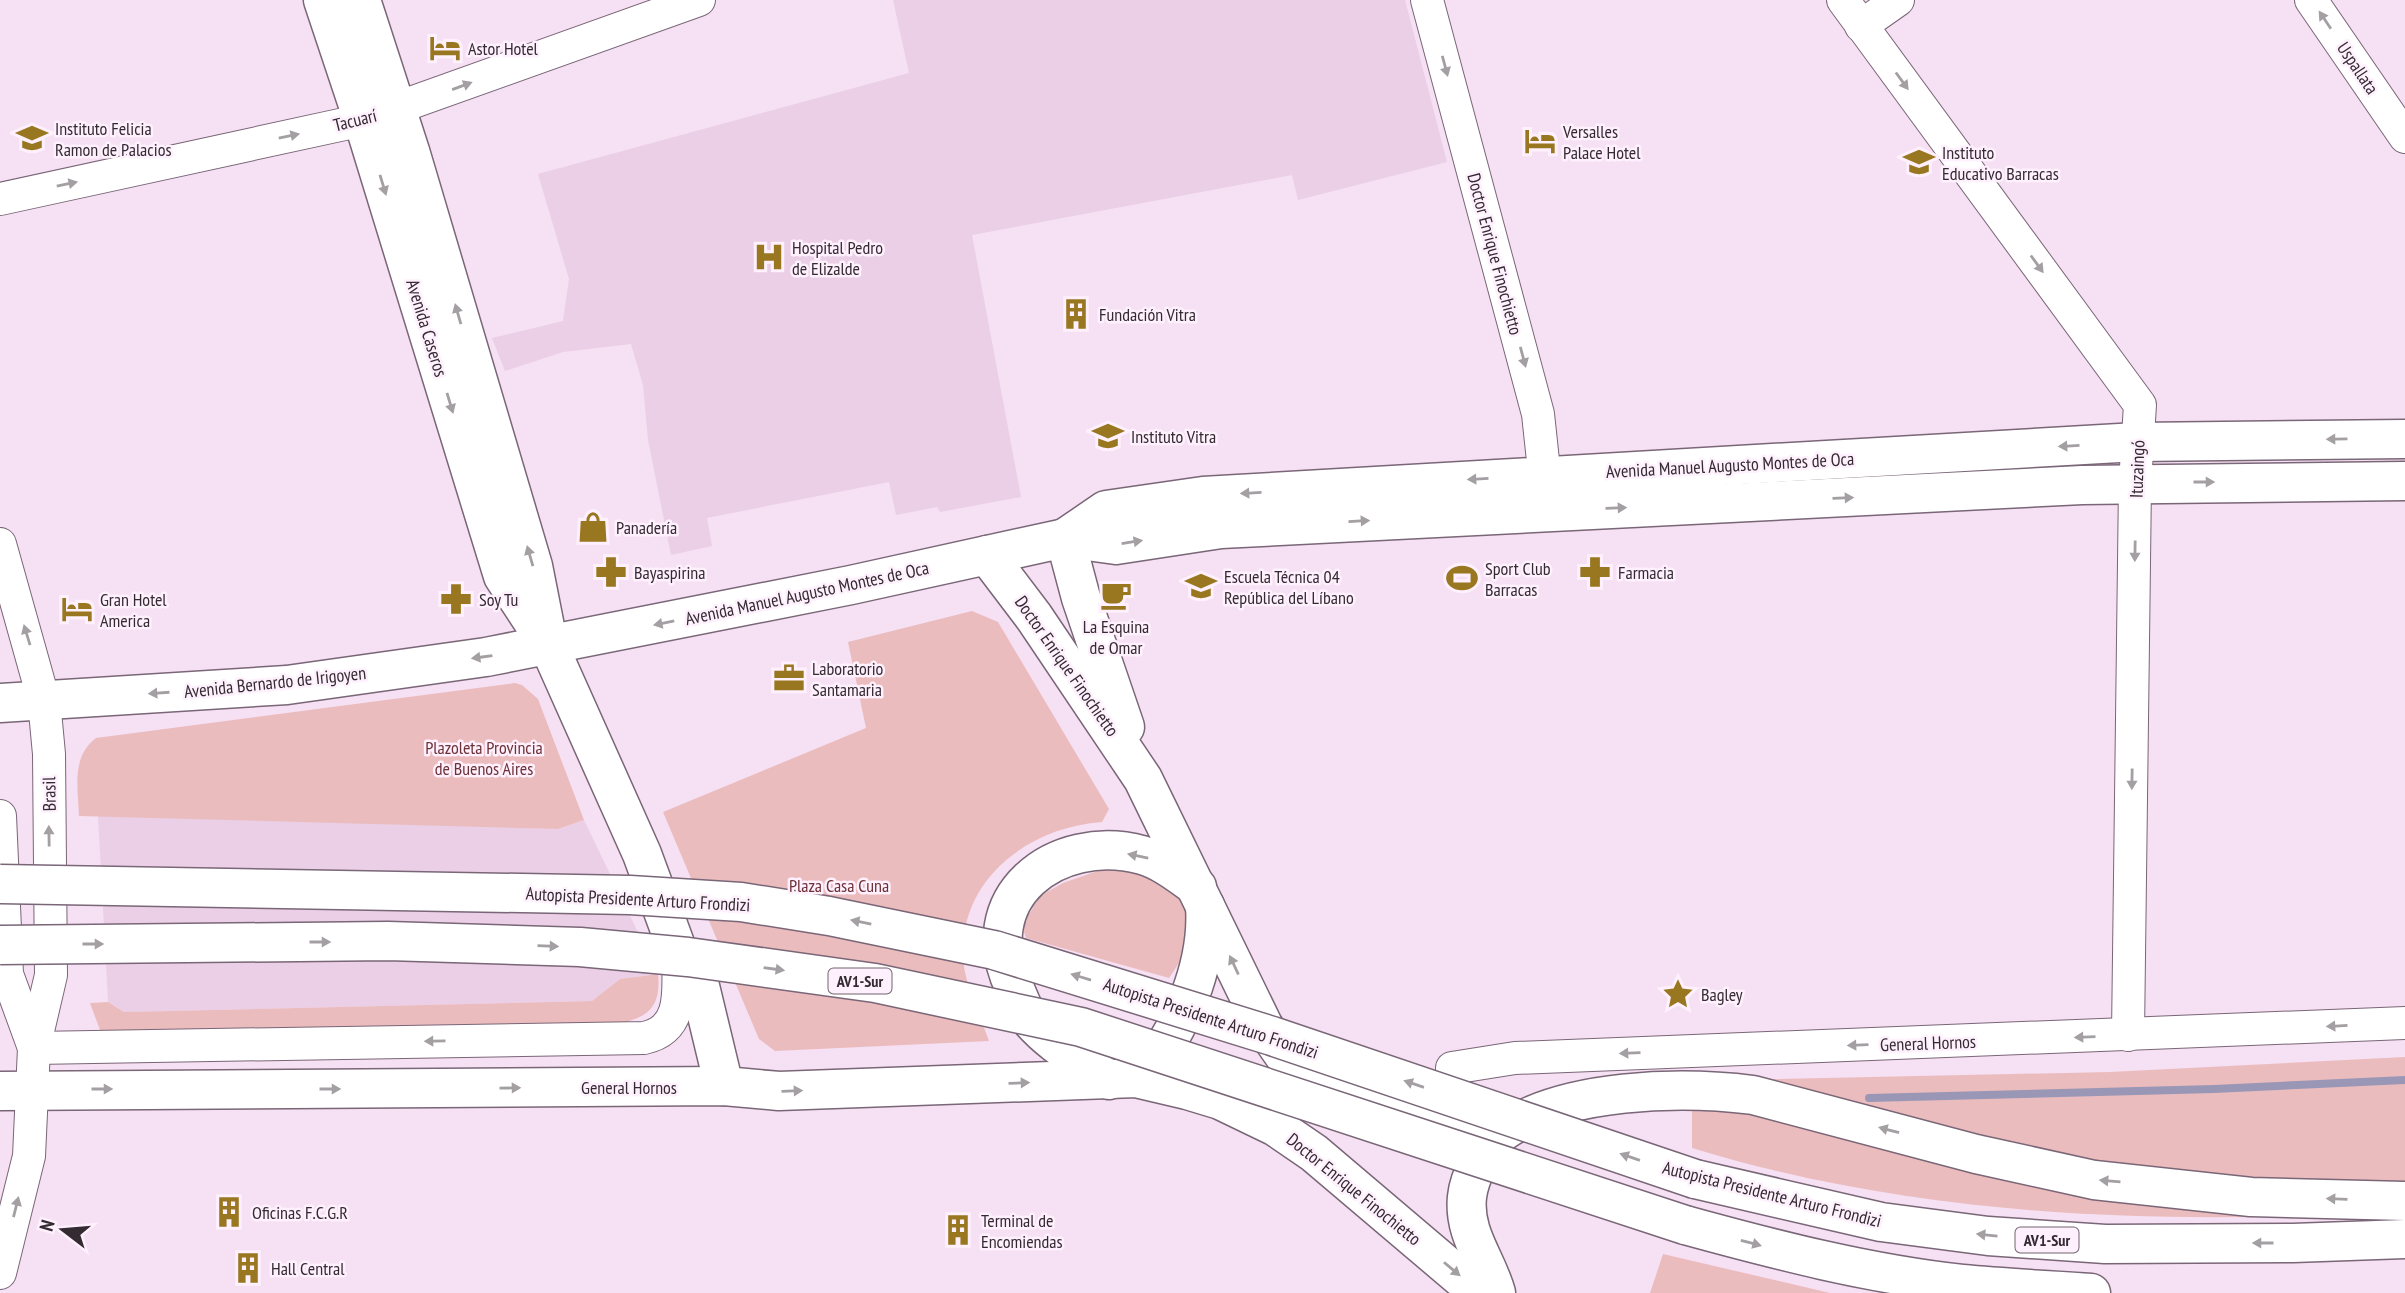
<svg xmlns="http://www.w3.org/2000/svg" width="2405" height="1293" viewBox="0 0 2405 1293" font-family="'PT Sans Narrow',sans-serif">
	<rect width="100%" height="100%" fill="#f6e0f3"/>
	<g fill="#eacfe6">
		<polygon points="893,0 1405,0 1447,162 1298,200 1292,175 972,235 1021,497 940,512 937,507 896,515 889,482 707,518 712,546 671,555 648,440 643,385 631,344 563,352 505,371 492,338 563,321 569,279 538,174 909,73"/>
		<polygon points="98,815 558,829 584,820 658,974 620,979 592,1001 124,1012 108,1002"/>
	</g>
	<g fill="#ebbcbe">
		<path d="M972 611 998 622 1109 809 1102 822C1029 827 959 879 963 958 965 986 980 1015 989 1041L775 1051 759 1039 663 812 866 728 848 642Z"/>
		<path d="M515 683 522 685 538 699 584 820 558 829 79 816C78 788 71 757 96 738Z"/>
		<path d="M1103 869C1115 869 1129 868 1141 870 1167 875 1193 908 1190 934 1188 951 1178 965 1169 978L1026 938 1022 926 1040 896 1063 883Z"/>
		<path d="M658 974C661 1004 651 1016 622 1023L111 1036 100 1030 90 1003 108 1002 124 1012 592 1001 620 979Z"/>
		<polygon points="2405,1057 2405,1186 2263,1182 2071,1162 1734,1080 2110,1072"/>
		<path d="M1733 1104 2328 1215C2115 1223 1897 1211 1692 1148V1108Z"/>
		<polygon points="1663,1254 1830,1293 1650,1293"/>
	</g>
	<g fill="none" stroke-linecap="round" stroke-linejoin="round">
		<polyline stroke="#9a97b6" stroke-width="8" points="1869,1098 2214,1089 2405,1080"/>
		<defs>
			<g id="minor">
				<polyline points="1427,0 1538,414 1547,498"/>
				<polyline points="1843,0 2140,405 2135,483 2128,1035"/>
				<polyline points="2311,0 2405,137"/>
				<polyline points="1861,26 1898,0"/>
				<polyline points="0,199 363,120 699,0"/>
				<polyline points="0,544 44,701 49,754 51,975 34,1048 29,1156 0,1273"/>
				<polyline points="0,816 7,974 34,1048"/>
				<path d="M34 1048 644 1038C686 1029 678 987 678 952"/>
				<polyline points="1452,1068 1515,1058 2405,1023"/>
			</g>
			<g id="major">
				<polyline points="323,0 363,120 503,576 549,646 642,854 678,952 698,978 724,1086"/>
				<polyline points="361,0 410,151 533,566 545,627"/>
				<polyline points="1065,538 1106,510 1203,496 2137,442 2405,439"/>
				<polyline points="1065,538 1081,598 1125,727"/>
				<polyline points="987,555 1034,617 1143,779 1264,1027"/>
				<polyline points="0,703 287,685 486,657 851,585 1065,538 1116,545 1221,529 2082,485 2405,481"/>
				<path d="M1138 1076C1181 1038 1209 962 1205 906"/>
				<path d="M1109 1080C1082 1061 1050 1044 1029 1018 1023 1010 1019 998 1015 989 970 898 1056 832 1142 855 1163 861 1180 875 1197 887"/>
				<polyline points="0,1091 724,1086 779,1091 1136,1078 1187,1090 1220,1100 1276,1127 1314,1153 1479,1293"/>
			</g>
			<g id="highway">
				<path d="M1264 1027C1277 1044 1290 1068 1307 1081 1348 1113 1455 1118 1507 1122"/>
				<polyline points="1695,1179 1881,1222 1988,1236 2105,1244 2293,1243 2405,1239"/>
				<path d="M1685 1225C1776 1250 1869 1274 1962 1284 2005 1288 2048 1290 2091 1293"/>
				<path d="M1496 1293C1487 1260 1463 1234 1467 1197 1469 1177 1486 1143 1502 1132 1564 1088 1681 1086 1753 1095L1976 1154 2094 1180 2251 1197 2405 1201"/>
			</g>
		</defs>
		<use href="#minor" stroke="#796677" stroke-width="34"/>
		<use href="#major" stroke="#796677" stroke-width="41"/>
		<use href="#highway" stroke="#796677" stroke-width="41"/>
		<use href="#minor" stroke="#fff" stroke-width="32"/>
		<use href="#major" stroke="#fff" stroke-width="38"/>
		<use href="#highway" stroke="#fff" stroke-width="38"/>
		<defs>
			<g id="highway-bridge">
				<polyline points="0,884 630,895 741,902 829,916 994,950 1272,1036 1695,1179"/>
				<polyline points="0,945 388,941 580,947 688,957 875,983 1081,1027 1685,1225"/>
			</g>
		</defs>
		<use href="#highway-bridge" stroke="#796677" stroke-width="41" stroke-linecap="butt"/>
		<use href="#highway-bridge" stroke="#fff" stroke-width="38"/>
	</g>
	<defs><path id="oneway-solid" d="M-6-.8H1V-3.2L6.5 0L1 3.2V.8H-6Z" transform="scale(1.75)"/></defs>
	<g fill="#a39fa3">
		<use href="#oneway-solid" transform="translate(2325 20) rotate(-124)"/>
		<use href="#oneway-solid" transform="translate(1445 66) rotate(75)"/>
		<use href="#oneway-solid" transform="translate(1902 81) rotate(54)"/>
		<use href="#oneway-solid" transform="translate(462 86) rotate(-20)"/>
		<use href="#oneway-solid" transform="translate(289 136) rotate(-12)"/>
		<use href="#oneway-solid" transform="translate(67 184) rotate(-12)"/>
		<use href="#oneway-solid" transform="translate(383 185) rotate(73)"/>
		<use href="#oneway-solid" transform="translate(2037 264) rotate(54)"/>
		<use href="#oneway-solid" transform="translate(458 314) rotate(-106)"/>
		<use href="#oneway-solid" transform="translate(1523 357) rotate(75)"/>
		<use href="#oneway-solid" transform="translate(450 403) rotate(73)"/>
		<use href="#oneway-solid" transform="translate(2337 439) rotate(179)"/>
		<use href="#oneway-solid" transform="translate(2069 446) rotate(177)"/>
		<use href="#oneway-solid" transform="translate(1478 479) rotate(177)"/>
		<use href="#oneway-solid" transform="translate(2204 482)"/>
		<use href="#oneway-solid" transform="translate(1251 493) rotate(177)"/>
		<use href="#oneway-solid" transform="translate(1843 498) rotate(-2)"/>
		<use href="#oneway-solid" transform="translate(1616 508) rotate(-2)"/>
		<use href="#oneway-solid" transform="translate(1359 521) rotate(-3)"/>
		<use href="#oneway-solid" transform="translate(1132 542) rotate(-9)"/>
		<use href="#oneway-solid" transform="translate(2135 551) rotate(91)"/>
		<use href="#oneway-solid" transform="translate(530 556) rotate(-106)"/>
		<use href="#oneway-solid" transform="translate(664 623) rotate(168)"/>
		<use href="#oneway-solid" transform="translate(27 635) rotate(-107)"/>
		<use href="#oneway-solid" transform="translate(482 657) rotate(172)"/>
		<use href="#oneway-solid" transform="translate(159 693) rotate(176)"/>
		<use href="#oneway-solid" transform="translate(2132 779) rotate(91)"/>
		<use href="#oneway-solid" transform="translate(49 836) rotate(-91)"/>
		<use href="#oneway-solid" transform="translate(1138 856) rotate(-168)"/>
		<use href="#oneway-solid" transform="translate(861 922) rotate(-169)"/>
		<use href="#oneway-solid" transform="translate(320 942)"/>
		<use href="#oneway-solid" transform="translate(93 944)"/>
		<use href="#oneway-solid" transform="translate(548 946) rotate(2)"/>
		<use href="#oneway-solid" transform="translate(1234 965) rotate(-115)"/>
		<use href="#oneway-solid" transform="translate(774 969) rotate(8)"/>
		<use href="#oneway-solid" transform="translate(1081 977) rotate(-163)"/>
		<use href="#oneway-solid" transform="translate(2337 1026) rotate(177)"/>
		<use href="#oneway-solid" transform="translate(2085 1037) rotate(178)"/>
		<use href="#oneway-solid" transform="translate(435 1041) rotate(179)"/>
		<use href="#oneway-solid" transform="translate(1858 1045) rotate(178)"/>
		<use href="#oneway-solid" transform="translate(1630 1053) rotate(178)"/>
		<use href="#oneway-solid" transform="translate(1019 1083) rotate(-2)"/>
		<use href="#oneway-solid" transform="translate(1414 1084) rotate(-161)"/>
		<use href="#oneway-solid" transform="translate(510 1088) rotate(-1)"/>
		<use href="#oneway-solid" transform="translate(102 1089)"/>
		<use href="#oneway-solid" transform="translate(330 1089)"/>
		<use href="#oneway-solid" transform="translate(792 1091) rotate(-2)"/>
		<use href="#oneway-solid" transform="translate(1889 1130) rotate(-165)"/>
		<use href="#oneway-solid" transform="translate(1630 1157) rotate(-161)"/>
		<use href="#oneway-solid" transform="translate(2110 1181) rotate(-175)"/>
		<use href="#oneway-solid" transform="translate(2337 1199) rotate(-178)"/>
		<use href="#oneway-solid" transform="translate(16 1207) rotate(-76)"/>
		<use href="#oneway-solid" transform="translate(1987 1235) rotate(-174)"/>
		<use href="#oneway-solid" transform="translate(1751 1243) rotate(15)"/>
		<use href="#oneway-solid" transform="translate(2263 1243) rotate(180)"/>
		<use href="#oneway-solid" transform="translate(1452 1269) rotate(40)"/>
	</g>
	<defs>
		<symbol id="hotel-bare" viewBox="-9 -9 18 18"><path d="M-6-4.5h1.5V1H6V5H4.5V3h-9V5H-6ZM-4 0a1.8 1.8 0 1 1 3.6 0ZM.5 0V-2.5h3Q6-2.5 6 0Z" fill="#997620" stroke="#fef0fc" stroke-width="2.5" paint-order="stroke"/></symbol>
		<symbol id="school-bare" viewBox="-9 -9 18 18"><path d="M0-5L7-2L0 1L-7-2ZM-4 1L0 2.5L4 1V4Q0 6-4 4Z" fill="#997620" stroke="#fef0fc" stroke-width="2.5" paint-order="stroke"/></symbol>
		<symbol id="hospital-bare" viewBox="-9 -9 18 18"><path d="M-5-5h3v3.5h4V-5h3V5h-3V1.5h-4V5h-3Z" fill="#997620" stroke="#fef0fc" stroke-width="2.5" paint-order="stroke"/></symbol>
		<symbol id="building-bare" viewBox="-9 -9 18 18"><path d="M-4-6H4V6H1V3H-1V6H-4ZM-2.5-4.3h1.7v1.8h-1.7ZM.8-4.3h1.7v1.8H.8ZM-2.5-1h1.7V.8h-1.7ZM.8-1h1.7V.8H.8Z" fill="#997620" stroke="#fef0fc" stroke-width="2.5" paint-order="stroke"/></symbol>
		<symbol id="shop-bare" viewBox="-9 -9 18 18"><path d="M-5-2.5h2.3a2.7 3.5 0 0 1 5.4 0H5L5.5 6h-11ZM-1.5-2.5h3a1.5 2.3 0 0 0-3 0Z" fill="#997620" stroke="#fef0fc" stroke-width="2.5" paint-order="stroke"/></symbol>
		<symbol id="pharmacy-bare" viewBox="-9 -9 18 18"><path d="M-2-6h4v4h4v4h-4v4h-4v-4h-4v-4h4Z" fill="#997620" stroke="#fef0fc" stroke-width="2.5" paint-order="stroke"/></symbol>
		<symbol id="stadium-bare" viewBox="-9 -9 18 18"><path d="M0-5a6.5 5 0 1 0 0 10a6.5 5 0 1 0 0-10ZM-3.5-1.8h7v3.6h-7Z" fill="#997620" stroke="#fef0fc" stroke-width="2.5" paint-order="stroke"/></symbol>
		<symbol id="cafe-bare" viewBox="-9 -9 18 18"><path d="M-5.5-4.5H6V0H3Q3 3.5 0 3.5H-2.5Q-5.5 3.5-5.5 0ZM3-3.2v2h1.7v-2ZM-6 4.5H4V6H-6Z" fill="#997620" stroke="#fef0fc" stroke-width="2.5" paint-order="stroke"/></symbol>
		<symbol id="office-bare" viewBox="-9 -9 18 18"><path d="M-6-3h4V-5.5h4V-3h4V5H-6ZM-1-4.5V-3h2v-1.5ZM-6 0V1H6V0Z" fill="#997620" stroke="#fef0fc" stroke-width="2.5" paint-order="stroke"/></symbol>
		<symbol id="sight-bare" viewBox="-9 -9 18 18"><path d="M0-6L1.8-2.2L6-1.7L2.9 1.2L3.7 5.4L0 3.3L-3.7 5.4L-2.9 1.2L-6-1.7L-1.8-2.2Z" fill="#997620" stroke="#fef0fc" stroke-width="2.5" paint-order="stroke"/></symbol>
	</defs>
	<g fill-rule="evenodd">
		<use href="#hotel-bare" x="423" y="26" width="44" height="44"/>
		<use href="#school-bare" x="10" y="116" width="44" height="44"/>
		<use href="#hotel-bare" x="1518" y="119" width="44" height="44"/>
		<use href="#school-bare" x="1897" y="140" width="44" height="44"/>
		<use href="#hospital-bare" x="747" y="235" width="44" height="44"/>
		<use href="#building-bare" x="1054" y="292" width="44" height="44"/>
		<use href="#school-bare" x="1086" y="414" width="44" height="44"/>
		<use href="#shop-bare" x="571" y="505" width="44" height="44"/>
		<use href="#pharmacy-bare" x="589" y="550" width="44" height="44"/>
		<use href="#pharmacy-bare" x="1573" y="550" width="44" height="44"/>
		<use href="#stadium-bare" x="1440" y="556" width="44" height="44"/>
		<use href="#school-bare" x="1179" y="564" width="44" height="44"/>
		<use href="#cafe-bare" x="1094" y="573" width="44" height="44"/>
		<use href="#pharmacy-bare" x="434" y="577" width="44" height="44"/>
		<use href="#hotel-bare" x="55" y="587" width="44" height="44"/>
		<use href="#office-bare" x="767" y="656" width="44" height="44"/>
		<use href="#sight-bare" x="1656" y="972" width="44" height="44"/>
		<use href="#building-bare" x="207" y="1190" width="44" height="44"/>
		<use href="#building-bare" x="936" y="1208" width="44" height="44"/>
		<use href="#building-bare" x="226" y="1246" width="44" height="44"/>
	</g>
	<g text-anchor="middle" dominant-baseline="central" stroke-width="5" stroke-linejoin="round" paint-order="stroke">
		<g fill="#fef0fc" stroke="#70656f" stroke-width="2">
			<rect x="828.5" y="968.5" width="63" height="25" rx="5"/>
			<rect x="2015.5" y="1227.5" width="63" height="25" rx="5"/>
		</g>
		<g font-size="16" font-weight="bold" fill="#332a32">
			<text x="860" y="981">AV1-Sur</text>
			<text x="2047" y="1240">AV1-Sur</text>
		</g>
		<g font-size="18" fill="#332a32" stroke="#fef0fc" text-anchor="start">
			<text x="468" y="48">Astor Hotel</text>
			<text x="55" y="128">Instituto Felicia<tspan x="55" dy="21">Ramon de Palacios</tspan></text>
			<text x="1563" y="131">Versalles<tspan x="1563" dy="21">Palace Hotel</tspan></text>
			<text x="1942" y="152">Instituto<tspan x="1942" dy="21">Educativo Barracas</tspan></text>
			<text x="792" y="247">Hospital Pedro<tspan x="792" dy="21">de Elizalde</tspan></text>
			<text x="1099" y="314">Fundación Vitra</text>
			<text x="1131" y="436">Instituto Vitra</text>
			<text x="616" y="527">Panadería</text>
			<text x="1485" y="568">Sport Club<tspan x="1485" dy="21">Barracas</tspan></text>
			<text x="634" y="572">Bayaspirina</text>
			<text x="1618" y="572">Farmacia</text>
			<text x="1224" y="576">Escuela Técnica 04<tspan x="1224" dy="21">República del Líbano</tspan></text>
			<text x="100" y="599">Gran Hotel<tspan x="100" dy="21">America</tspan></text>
			<text x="479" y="599">Soy Tu</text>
			<text x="1116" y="626" text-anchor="middle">La Esquina<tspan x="1116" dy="21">de Omar</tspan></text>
			<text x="812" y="668">Laboratorio<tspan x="812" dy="21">Santamaria</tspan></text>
			<text x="1701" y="994">Bagley</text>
			<text x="252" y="1212">Oficinas F.C.G.R</text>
			<text x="981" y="1220">Terminal de<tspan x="981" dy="21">Encomiendas</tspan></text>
			<text x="271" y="1268">Hall Central</text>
		</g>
		<g font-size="18" fill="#332a32" stroke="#fef0fc">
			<text transform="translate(2358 68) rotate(56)">Uspallata</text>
			<text transform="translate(355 120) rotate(-14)">Tacuarí</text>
			<text transform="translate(1495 254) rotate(75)">Doctor Enrique Finochietto</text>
			<text transform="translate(427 328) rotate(73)">Avenida Caseros</text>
			<text transform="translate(1730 465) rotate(-3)">Avenida Manuel Augusto Montes de Oca</text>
			<text transform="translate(2137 469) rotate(-88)">Ituzaingó</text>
			<text transform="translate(807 593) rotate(-12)">Avenida Manuel Augusto Montes de Oca</text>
			<text transform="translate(1067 666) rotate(55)">Doctor Enrique Finochietto</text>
			<text transform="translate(275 682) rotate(-6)">Avenida Bernardo de Irigoyen</text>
			<text transform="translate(49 794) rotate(-91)">Brasil</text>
			<text transform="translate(638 899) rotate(3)">Autopista Presidente Arturo Frondizi</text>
			<text transform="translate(1211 1018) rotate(18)">Autopista Presidente Arturo Frondizi</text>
			<text transform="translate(1928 1043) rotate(-2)">General Hornos</text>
			<text x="629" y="1087">General Hornos</text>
			<text transform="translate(1354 1189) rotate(39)">Doctor Enrique Finochietto</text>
			<text transform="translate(1772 1194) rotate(14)">Autopista Presidente Arturo Frondizi</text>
		</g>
		<g font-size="18" fill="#6c3136" stroke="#fef0fc">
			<text x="484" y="747">Plazoleta Provincia<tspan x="484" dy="21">de Buenos Aires</tspan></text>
			<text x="839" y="885">Plaza Casa Cuna</text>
		</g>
	</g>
	<g transform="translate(63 1230) rotate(286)" stroke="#fef0fc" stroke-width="5" paint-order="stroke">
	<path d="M0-5L12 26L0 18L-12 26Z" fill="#332a32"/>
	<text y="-10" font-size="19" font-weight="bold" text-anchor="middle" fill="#332a32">N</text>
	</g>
</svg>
